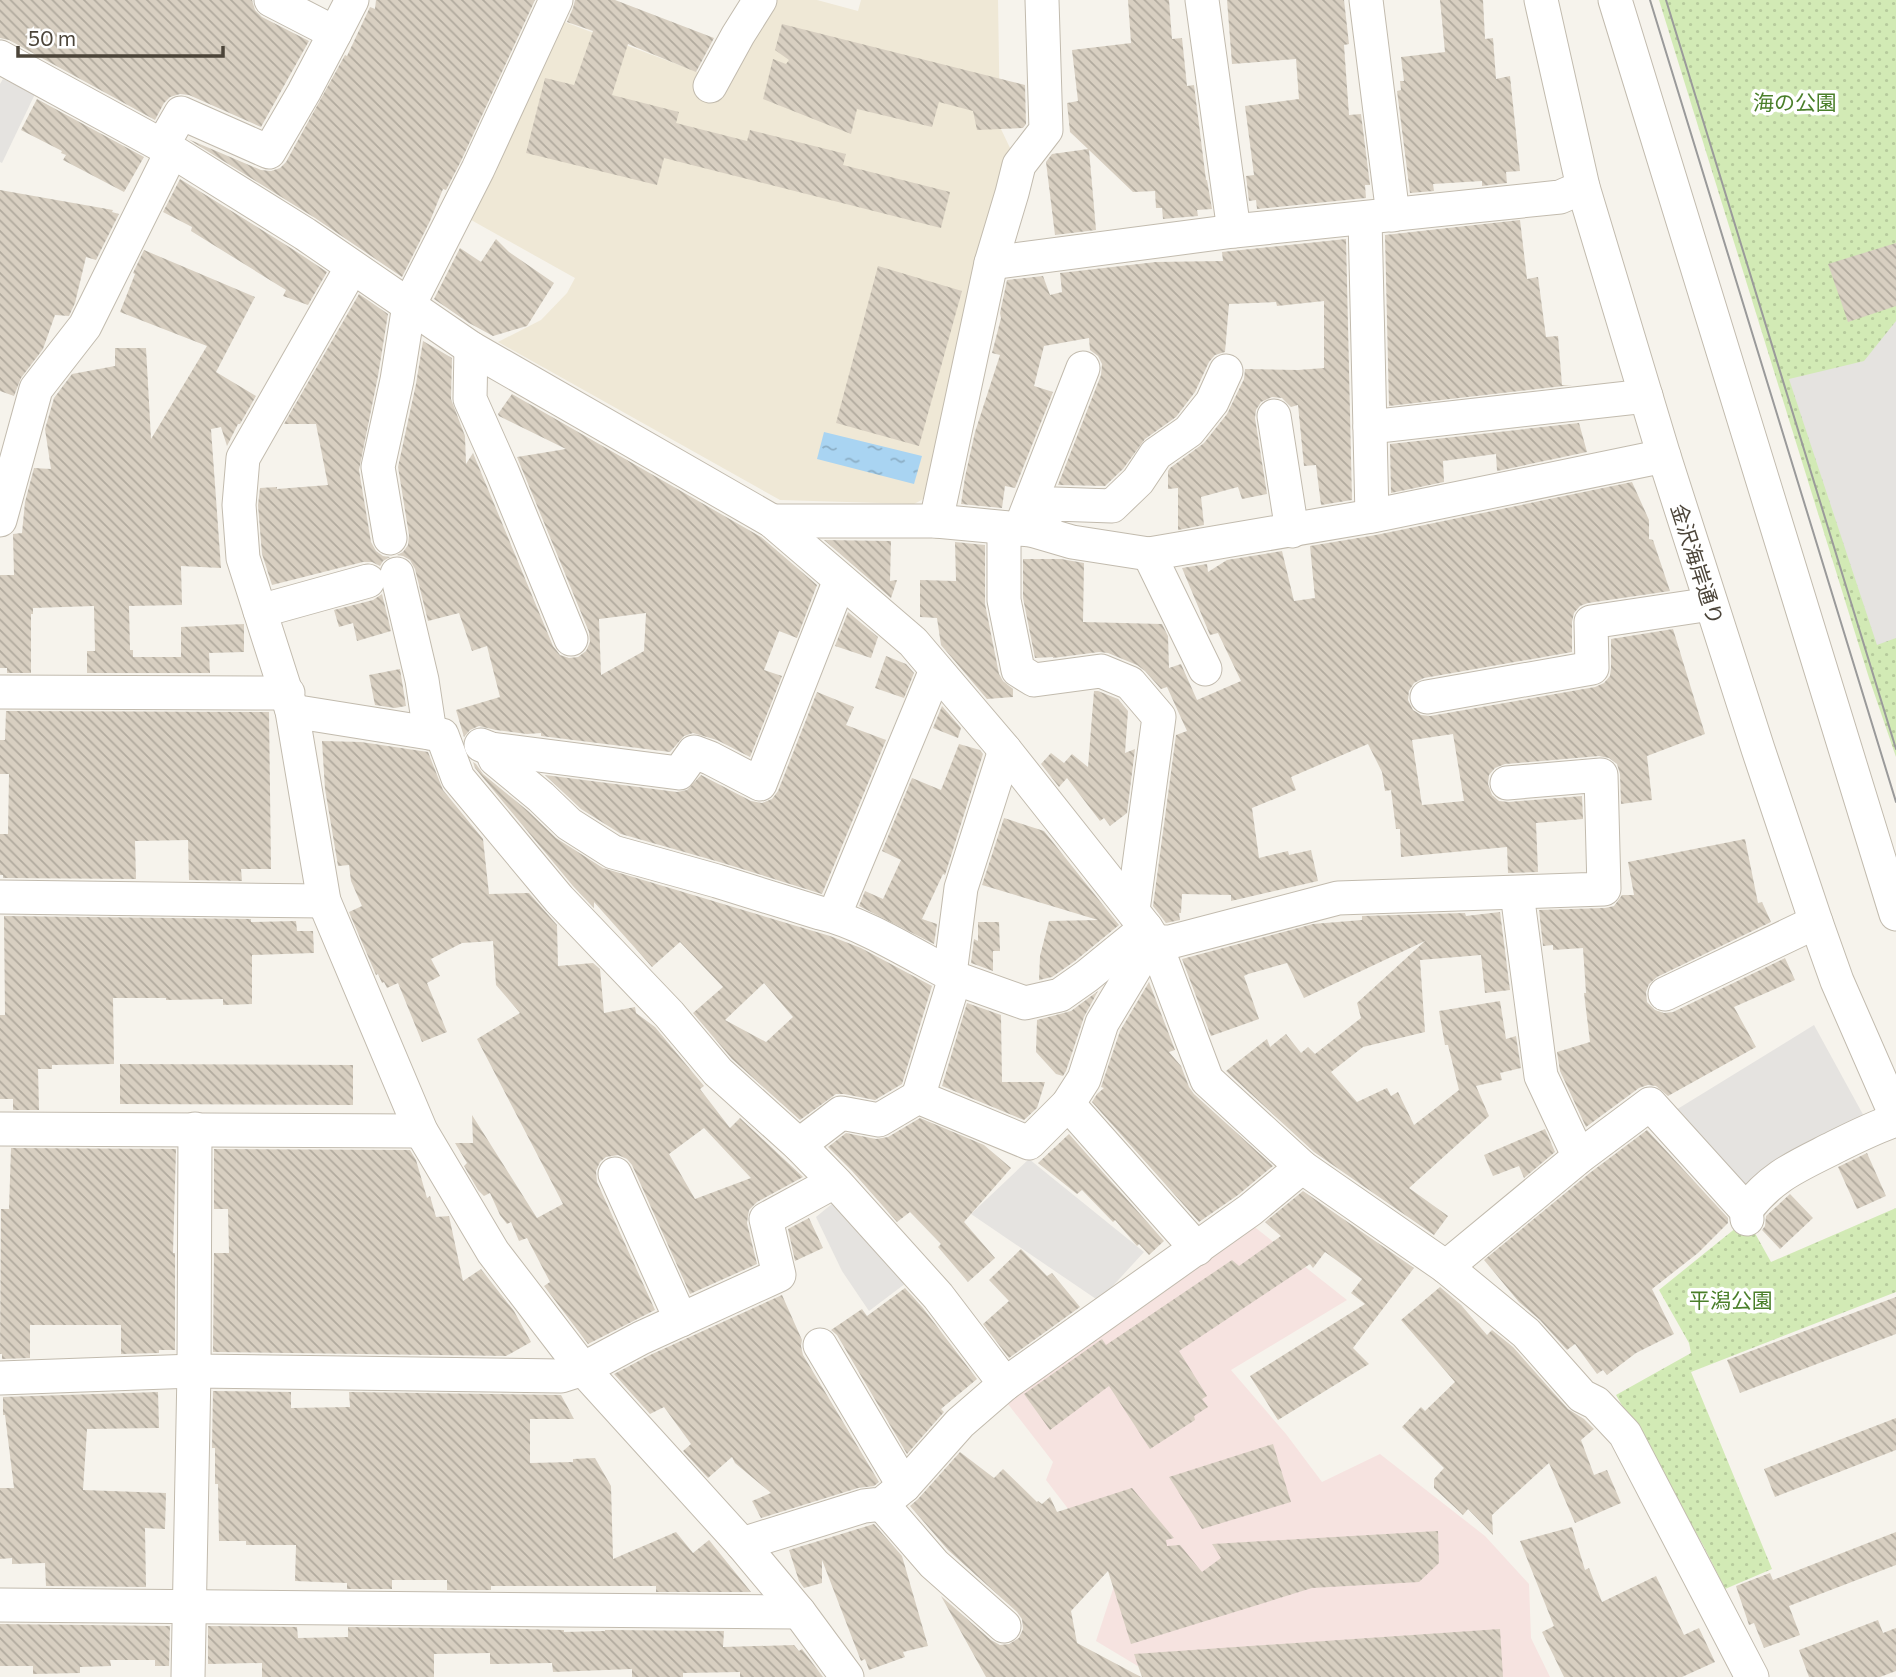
<svg xmlns="http://www.w3.org/2000/svg" width="1896" height="1677" viewBox="0 0 1896 1677" font-family="Commissioner,'Noto Sans JP',sans-serif">
	<defs>
		<pattern id="park-dots" width="8" height="8" patternUnits="userSpaceOnUse" patternTransform="scale(1.75)"><rect width="8" height="8" fill="#d2eab5"/><path d="M2 2h.1M6 6h.1" fill="none" stroke="#b6ca9c" stroke-width="1.8" stroke-linecap="round"/></pattern>
		<pattern id="water-ripples" width="26" height="14" patternUnits="userSpaceOnUse" patternTransform="scale(1.75)"><rect width="26" height="14" fill="#a9d4f2"/><path d="M2 4q2-2 4 0t4 0M15 11q2-2 4 0t4 0" fill="none" stroke="#8caec5"/></pattern>
		<pattern id="building-back-hatch" width="6" height="6" patternUnits="userSpaceOnUse" patternTransform="scale(1.75)"><rect width="6" height="6" fill="#d8cfc1"/><path d="M-1 5l2 2M0 0l6 6M5-1l2 2" fill="none" stroke="#b1aa9e"/></pattern>
	</defs>
	<rect width="100%" height="100%" fill="#f6f3ec"/>
	<polygon fill="#efe8d6" points="769,0 817,0 858,11 861,0 998,0 1000,127 1011,150 929,496 914,504 780,500 498,342 541,320 567,293 575,278 464,216 562,21 727,83"/>
	<polygon fill="#f6e3e0" points="1247,1221 1347,1300 1231,1370 1286,1434 1322,1482 1380,1454 1485,1536 1529,1584 1531,1638 1550,1677 1156,1677 1096,1641 1118,1574 1046,1480 1053,1462 1001,1395"/>
	<g fill="url(#park-dots)">
		<polygon points="1659,0 1896,0 1896,757 1869,678"/>
		<polygon points="1896,1208 1896,1292 1691,1372 1772,1569 1725,1589 1703,1545 1616,1395 1691,1353 1689,1343 1659,1290 1747,1219 1771,1262"/>
	</g>
	<g fill="#e5e3e0">
		<polygon points="3,79 35,94 2,163 0,162 0,84"/>
		<polygon points="1896,321 1896,638 1877,645 1789,379 1864,361"/>
		<polygon points="1814,1025 1866,1120 1747,1200 1671,1113"/>
		<polygon points="1029,1159 1144,1252 1099,1301 971,1214"/>
		<polygon points="838,1199 910,1280 869,1311 842,1271 816,1217"/>
	</g>
	<polygon fill="url(#water-ripples)" points="824,432 922,456 914,484 817,459"/>
	<g fill="url(#building-back-hatch)" fill-rule="evenodd">
		<polygon points="0,0 252,0 255,10 262,17 309,41 261,127 189,95 180,94 170,97 164,103 155,120 9,40 0,38"/>
		<polygon points="376,0 535,0 461,161 446,190 443,189 430,221 402,277 315,218 188,139 261,170 271,171 280,168 286,162 345,55 347,56 370,7 375,9"/>
		<polygon points="575,0 615,0 714,38 696,72 628,44 612,95 679,112 676,123 747,141 750,130 846,154 843,165 950,192 941,228 664,158 657,185 526,153 545,78 574,85 593,31 567,22 573,8"/>
		<polygon points="1128,0 1169,0 1172,39 1182,38 1187,86 1194,85 1206,180 1207,180 1212,209 1197,210 1198,216 1163,219 1162,208 1156,208 1155,191 1133,192 1089,150 1096,230 1055,235 1046,162 1052,154 1088,149 1070,132 1067,103 1078,101 1072,50 1131,43"/>
		<polygon points="1227,0 1344,0 1349,44 1344,45 1349,115 1361,114 1370,185 1365,185 1366,198 1257,209 1256,200 1249,201 1246,176 1254,175 1245,106 1299,99 1296,59 1232,64"/>
		<polygon points="1440,0 1483,0 1485,39 1493,38 1496,79 1510,76 1520,171 1506,172 1507,183 1482,186 1482,181 1433,184 1434,191 1410,193 1397,91 1401,90 1400,81 1404,81 1401,57 1445,52"/>
		<polygon points="782,24 1025,85 1026,124 1023,128 977,130 973,111 939,102 932,127 857,109 851,134 763,99 773,59 786,64 789,60 775,50"/>
		<polygon points="37,99 144,157 124,192 63,160 66,155 61,153 62,151 21,130"/>
		<polygon points="180,179 294,250 327,272 308,305 283,296 286,290 191,231 192,227 163,212"/>
		<polygon points="0,190 113,210 112,212 119,214 96,260 86,257 75,303 69,316 55,315 43,349 21,378 14,396 0,391"/>
		<polygon points="1520,220 1527,279 1538,277 1546,337 1558,336 1562,385 1572,385 1389,406 1385,235"/>
		<polygon points="496,239 509,252 554,283 527,326 493,336 469,323 434,299 460,248 481,262"/>
		<polygon points="1346,239 1352,500 1321,505 1316,465 1304,466 1298,405 1291,407 1282,398 1272,397 1261,402 1256,410 1255,418 1267,494 1242,499 1238,487 1201,497 1204,525 1178,530 1178,488 1168,489 1168,471 1170,468 1204,443 1227,414 1244,379 1245,369 1298,370 1324,368 1324,301 1277,306 1276,302 1229,304 1225,352 1215,355 1209,362 1195,392 1176,417 1145,439 1123,469 1105,486 1058,485 1101,375 1102,364 1098,356 1090,350 1089,338 1044,346 1034,386 1053,392 1015,488 1005,486 1002,508 961,504 965,477 975,432 1000,355 992,353 1001,318 1000,313 1007,280 1043,276 1050,295 1062,292 1060,273 1156,262 1223,261 1222,252"/>
		<polygon points="1896,243 1896,306 1848,322 1828,264"/>
		<polygon points="144,250 255,297 216,372 256,396 240,424 238,424 227,446 221,427 211,429 221,568 181,566 182,605 129,606 130,650 133,650 133,657 181,657 181,627 244,624 244,652 209,653 210,673 87,673 87,651 95,651 94,606 33,608 33,614 31,614 31,673 7,673 7,668 0,668 0,575 14,575 13,534 22,533 25,502 34,468 51,469 45,429 54,398 72,374 115,366 115,348 146,348 151,439 207,346 120,312 135,274 133,273"/>
		<polygon points="878,266 962,291 919,446 836,423"/>
		<polygon points="359,294 388,314 378,376 359,470 371,542 376,551 383,556 390,557 383,561 380,566 372,562 363,562 272,585 262,554 258,505 260,488 277,487 277,489 328,485 316,424 284,424"/>
		<path d="M423 341 452 358 451 399 465 436 466 464 473 453 553 646 560 655 569 658 578 657 586 651 590 642 589 632 517 457 566 449 499 416 498 414 512 394 761 537 817 585 797 638 779 631 764 670 782 676 750 757 717 740 693 733 684 736 670 752 541 736V733L527 734 496 730 479 726 470 730 464 737 456 710 500 697 487 646 472 651 459 613 428 621 415 569 410 560 403 556 397 555 403 552 408 545 409 535 398 467 416 384ZM646 613 644 651 601 675 599 619Z"/>
		<polygon points="1579,423 1587,452 1497,471 1496,454 1443,461 1444,482 1391,493 1390,444"/>
		<path d="M1632 482 1649 520V539L1653 540 1670 591 1588 603 1580 606 1574 613 1572 622V652L1424 678 1414 683 1409 691 1408 700 1413 710 1421 715 1430 716 1595 687 1604 683 1610 676 1611 668V639L1673 629 1705 734 1647 756 1652 800 1621 804 1620 774 1617 764 1609 758 1599 756 1505 764 1495 768 1489 775 1488 784 1492 795 1499 801 1509 802 1582 796 1583 819 1536 823 1538 872 1508 873 1507 847 1401 857 1400 829H1396L1391 790 1385 791 1382 772 1368 744 1291 777 1296 790 1252 808 1259 858 1288 851 1289 855 1311 850 1318 881 1231 901V895L1182 894 1181 913H1179L1180 920 1166 923 1153 906 1176 735 1187 731 1167 687 1161 689 1145 671 1137 665 1108 653 1099 652 1053 658V657L1035 658 1023 598V559H1061L1084 563 1083 622 1162 624 1168 636 1169 668 1181 664 1197 700 1241 681 1218 633 1210 635 1182 568 1207 564 1208 572 1227 560 1282 551 1294 601 1315 598 1310 546 1376 535ZM1453 734 1464 801 1422 805 1412 740Z"/>
		<polygon points="824,540 891,541 890,581 897,580 891,598"/>
		<polygon points="955,542 985,545 985,604 999,674 1003,681 1013,689 1013,697 987,699 941,645 937,618 920,617 920,580 956,581"/>
		<polygon points="382,594 391,631 357,641 353,623 339,627 334,610 373,600"/>
		<polygon points="848,612 878,637 871,658 835,646"/>
		<polygon points="886,656 906,664 914,673 904,698 875,688"/>
		<polygon points="400,669 406,706 395,708 375,705 369,675"/>
		<polygon points="1094,691 1098,691 1118,699 1128,711 1125,753 1135,749 1127,813 1110,826 1104,818 1100,821 1067,778 1059,787 1041,764 1051,753 1064,763 1072,754 1088,767"/>
		<polygon points="817,692 854,707 846,725 886,740 822,894 723,863 621,834 581,809 545,775 677,792 687,790 701,775 751,801 762,803 772,799 778,791"/>
		<polygon points="942,706 961,728 958,738 933,728"/>
		<polygon points="6,711 269,712 271,869 241,869 242,881 189,880 188,840 135,841 136,879 3,878 3,875 0,875 0,834 8,834 9,774 0,774 0,740 5,740"/>
		<path d="M322 741 361 742 428 752 443 790 483 839 489 894 529 893 557 925 558 966 593 963 600 969 604 1013 635 1007 636 1013 655 1027 704 1086 700 1089 730 1128 740 1118 803 1177 757 1202 749 1210 747 1223 757 1264 690 1294 632 1165 627 1159 618 1155 606 1157 600 1162 596 1171 597 1182 655 1310 588 1344 544 1286 550 1282 527 1238 519 1241 511 1222 507 1224 500 1215 490 1193 484 1196 478 1190 464 1166 467 1163 455 1143H473L472 1115 537 1218 563 1204 477 1039 520 1013 496 985 493 941 462 943 431 959 440 976 427 983 447 1032 422 1042 398 983 387 988 384 982 382 983 378 974 376 975 349 912 362 906 351 881 349 865 338 866 325 789ZM704 1128 751 1178 695 1199 669 1154Z"/>
		<polygon points="959,744 980,750 983,754 945,875 943,874 922,919 937,924 934,944 859,906 865,891 883,899 901,860 882,851 912,778 941,790"/>
		<path d="M473 762 476 764 483 774 528 811 556 838 603 868 830 936 861 948 932 986 902 1084 875 1100 844 1094H836L800 1120 732 1059 693 1013 723 987 680 942 652 967 594 902V908L573 886 475 768ZM764 983 793 1017 766 1042 725 1020Z"/>
		<polygon points="1004,818 1044,831 1119,925 1075,961 1052,977 1039,980 1040,956 1049,921 1098,920 982,885"/>
		<polygon points="1745,839 1758,903 1762,902 1771,922 1657,977 1649,984 1646,992 1647,1002 1655,1010 1664,1013 1673,1012 1785,958 1795,980 1734,1007 1756,1047 1668,1096 1656,1086 1648,1085 1639,1088 1586,1127 1560,1071 1557,1052 1590,1042 1584,993 1586,993 1583,948 1553,950 1553,945 1543,946 1539,910 1605,908 1614,906 1622,895 1634,895 1628,862"/>
		<polygon points="1500,912 1510,990 1485,993 1481,955 1420,960 1425,1032 1363,1047 1331,1072 1357,1102 1387,1088 1391,1096 1398,1092 1414,1125 1459,1090 1448,1045 1445,1045 1439,1011 1500,1001 1506,1039 1516,1036 1521,1068 1500,1073 1502,1080 1476,1086 1489,1116 1409,1188 1448,1216 1434,1235 1314,1152 1226,1071 1267,1039 1270,1047 1286,1034 1301,1053 1308,1047 1315,1054 1361,1018 1357,1003 1425,941 1304,998 1287,963 1248,974 1244,976 1259,1019 1211,1036 1182,959 1313,924 1362,920 1362,916 1465,913 1466,916"/>
		<polygon points="4,916 251,919 251,922 296,921 297,931 313,931 314,953 252,955 252,1004 223,1005 223,999 166,1000 166,998 113,998 114,1064 52,1065 52,1069 38,1069 39,1110 13,1110 13,1099 0,1099 0,1015 5,1015"/>
		<polygon points="978,922 999,922 1000,951 993,951 993,971 971,963 974,939 978,941"/>
		<polygon points="1149,982 1175,1050 1169,1052 1181,1066 1189,1087 1194,1094 1273,1166 1238,1195 1199,1222 1092,1102 1097,1094 1104,1088 1101,1087 1120,1031"/>
		<polygon points="1098,991 1084,1017 1066,1071 1063,1076 1056,1074 1036,1052 1037,1020 1071,1011"/>
		<polygon points="967,1003 1001,1015 1002,1082 1045,1082 1037,1108 1024,1120 942,1086"/>
		<polygon points="120,1064 353,1065 353,1105 120,1104"/>
		<polygon points="920,1118 984,1145 1011,1168 964,1222 995,1258 968,1282 938,1247 941,1244 910,1212 897,1222 852,1171 828,1147 846,1133 876,1139 888,1137"/>
		<polygon points="1545,1129 1555,1152 1524,1178 1519,1166 1493,1176 1484,1155"/>
		<polygon points="1647,1130 1728,1218 1728,1223 1698,1253 1652,1289 1674,1334 1636,1353 1607,1375 1603,1370 1597,1374 1575,1344 1567,1350 1540,1320 1519,1302 1484,1260 1591,1172"/>
		<polygon points="1069,1134 1164,1241 1149,1255 1139,1244 1137,1246 1115,1220 1113,1222 1082,1190 1077,1194 1038,1163"/>
		<polygon points="11,1148 176,1149 173,1253 175,1253 175,1350 159,1350 159,1353 121,1354 121,1325 30,1325 30,1358 2,1359 2,1354 0,1354 1,1209 9,1209"/>
		<polygon points="214,1149 410,1150 416,1160 427,1198 430,1196 436,1217 449,1216 463,1281 481,1269 514,1311 531,1342 506,1356 213,1352 214,1253 229,1253 228,1209 214,1209"/>
		<polygon points="1867,1153 1886,1196 1857,1209 1838,1167"/>
		<polygon points="1303,1191 1414,1268 1353,1348 1369,1364 1278,1420 1250,1376 1365,1304 1351,1293 1362,1279 1325,1252 1313,1268 1310,1264 1179,1351 1207,1396 1202,1399 1208,1407 1194,1416 1195,1420 1150,1449 1109,1386 1050,1430 1024,1394 1102,1339 1106,1345 1232,1260 1239,1266 1281,1236 1265,1222"/>
		<polygon points="1790,1194 1813,1218 1780,1249 1762,1230 1765,1226 1766,1216"/>
		<polygon points="809,1218 823,1248 795,1261 788,1229"/>
		<polygon points="1021,1249 1047,1276 1052,1273 1080,1307 1009,1358 983,1324 1009,1301 989,1280"/>
		<polygon points="1440,1287 1461,1305 1487,1335 1492,1330 1513,1347 1568,1409 1584,1419 1594,1429 1581,1440 1594,1475 1607,1470 1621,1503 1575,1523 1549,1463 1492,1515 1493,1535 1468,1509 1463,1515 1434,1488 1434,1479 1444,1468 1402,1427 1421,1407 1425,1411 1455,1382 1401,1320"/>
		<polygon points="905,1288 923,1308 977,1379 941,1409 944,1412 907,1454 837,1335 831,1330 862,1309 867,1316"/>
		<polygon points="782,1295 802,1340 801,1346 803,1355 879,1482 874,1486 858,1488 761,1518 752,1501 771,1493 735,1463 732,1457 708,1478 683,1451 691,1444 664,1407 650,1414 614,1374 650,1355"/>
		<polygon points="1896,1297 1896,1334 1740,1393 1727,1360"/>
		<polygon points="213,1391 291,1392 291,1408 350,1407 349,1392 561,1395 574,1419 530,1419 530,1463 573,1462 573,1459 595,1458 611,1486 613,1559 676,1532 693,1553 709,1540 751,1592 656,1592 656,1586 491,1586 491,1590 447,1590 447,1580 392,1580 392,1589 347,1589 347,1583 295,1581 296,1545 246,1545 246,1541 219,1541 218,1484 215,1484 215,1448 212,1448"/>
		<polygon points="158,1392 159,1428 87,1429 83,1490 166,1493 165,1529 145,1528 146,1587 46,1586 45,1563 12,1564 12,1558 0,1559 0,1488 14,1488 5,1415 3,1415 3,1397"/>
		<polygon points="1896,1418 1896,1450 1775,1497 1764,1469"/>
		<polygon points="1273,1444 1291,1502 1202,1529 1169,1477"/>
		<polygon points="960,1452 994,1478 1003,1469 1037,1502 1038,1501 1042,1504 1050,1497 1057,1512 1132,1488 1174,1538 1166,1540 1167,1546 1180,1545 1202,1572 1221,1558 1212,1544 1438,1531 1439,1563 1419,1582 1312,1588 1131,1644 1108,1571 1071,1611 1077,1643 1141,1677 986,1677 941,1596 991,1640 1000,1645 1009,1644 1019,1638 1023,1629 1022,1619 1017,1612 948,1550 910,1506 918,1499"/>
		<polygon points="874,1524 902,1556 928,1646 903,1652 905,1657 869,1670 865,1659 861,1661 822,1560 822,1583 804,1588 799,1581 789,1550"/>
		<polygon points="1572,1527 1585,1570 1589,1568 1602,1602 1656,1576 1684,1635 1699,1628 1715,1662 1682,1677 1564,1677 1542,1632 1554,1626 1520,1541"/>
		<polygon points="1896,1532 1896,1565 1789,1606 1800,1635 1764,1648 1754,1623 1749,1625 1736,1586 1770,1573 1773,1580"/>
		<polygon points="1878,1620 1883,1633 1896,1628 1896,1671 1880,1677 1809,1677 1799,1650"/>
		<polygon points="0,1624 170,1626 169,1666 155,1666 155,1660 110,1660 111,1666 80,1667 80,1673 33,1674 33,1666 0,1666"/>
		<polygon points="208,1626 297,1627 298,1638 348,1637 348,1627 523,1629 564,1630 564,1632 605,1631 605,1630 724,1631 723,1647 794,1645 799,1651 802,1649 823,1677 740,1677 740,1672 683,1673 683,1677 632,1677 632,1669 553,1672 552,1663 490,1664 490,1653 434,1654 434,1677 262,1677 262,1663 208,1664"/>
		<polygon points="1500,1629 1503,1677 1142,1677 1134,1654"/>
	</g>
	<g fill="none" stroke-linecap="round" stroke-linejoin="round">
		<defs>
			<g id="minor">
				<polyline points="271,0 335,33 352,0"/>
				<polyline points="1202,0 1234,231"/>
				<polyline points="1366,0 1393,215"/>
				<polyline points="1541,0 1583,187 1664,456 1758,749 1816,922 1837,981 1896,1116"/>
				<polyline points="1615,0 1896,914"/>
				<polyline points="0,57 172,151 305,234 471,348 772,521 913,642 1005,750 1146,928 1155,942 1207,1080 1302,1167 1446,1267 1526,1333 1582,1396 1596,1403 1625,1434 1752,1677"/>
				<polyline points="710,86 738,35 760,0"/>
				<polyline points="162,146 181,113 269,152 304,92 335,33"/>
				<polyline points="1365,218 1372,516"/>
				<polyline points="991,263 1234,231 1560,197 1583,187"/>
				<polyline points="352,267 243,458 239,505 243,558 292,711 324,901 421,1131 493,1252 583,1369 742,1544 799,1612 847,1677"/>
				<polyline points="471,348 470,399 502,471 571,639"/>
				<polyline points="1274,416 1292,531"/>
				<polyline points="1370,427 1646,396"/>
				<polyline points="0,520 36,389 85,326 172,151"/>
				<polyline points="772,521 936,521 1031,530 1072,542 1149,554 1372,516 1664,456"/>
				<polyline points="936,521 991,263 1012,193 1019,165 1046,130 1042,0"/>
				<polyline points="1004,528 1004,600 1018,670 1034,680 1101,671 1130,683 1159,717 1133,910"/>
				<polyline points="1020,529 1083,368"/>
				<polyline points="1031,530 1055,504 1112,506 1138,481 1156,454 1189,431 1212,402 1226,371"/>
				<polyline points="390,538 378,467 397,380 409,305 478,169 556,0"/>
				<polyline points="1149,554 1205,669"/>
				<polyline points="397,574 422,680 430,733"/>
				<polyline points="260,611 368,581"/>
				<polyline points="0,692 288,693"/>
				<polyline points="1427,697 1592,668 1591,622 1711,604"/>
				<polyline points="292,711 442,735 458,778 559,899 669,1014 718,1072 799,1145 837,1184 938,1296 1005,1384"/>
				<polyline points="481,745 491,749 679,773 694,752 710,758 760,784 840,580"/>
				<path d="M491 749 495 759 541 797 569 824 613 852 717 881 820 913C861 922 912 954 950 974L955 978 1025 1003 1060 995 1087 976 1146 928"/>
				<polyline points="1517,893 1541,1076 1579,1157"/>
				<polyline points="0,897 324,901"/>
				<polyline points="834,916 936,670"/>
				<polyline points="950,974 961,888 1005,750"/>
				<polyline points="1665,994 1816,922"/>
				<polyline points="918,1097 955,978"/>
				<polyline points="1068,1104 1197,1249"/>
				<polyline points="0,1129 421,1131"/>
				<polyline points="799,1145 841,1113 879,1120 918,1097 1029,1143 1068,1104 1084,1079 1102,1023 1147,948 1155,942 1170,942 1338,898 1604,889 1601,775 1507,783"/>
				<polyline points="615,1174 681,1320"/>
				<path d="M1746 1210C1773 1175 1798 1166 1835 1147 1855 1137 1875 1127 1896 1120"/>
				<polyline points="1446,1267 1579,1157 1650,1104 1746,1210 1747,1219"/>
				<polyline points="820,1345 904,1486"/>
				<polyline points="0,1378 194,1371 561,1376 583,1369 641,1338 779,1275 766,1219 834,1182"/>
				<polyline points="882,1504 934,1564 1004,1626"/>
				<polyline points="742,1544 864,1506 882,1504 904,1486 960,1423 1005,1384 1250,1210 1302,1167"/>
				<polyline points="0,1605 799,1612"/>
				<polyline points="188,1677 194,1371 195,1129"/>
			</g>
		</defs>
		<use href="#minor" stroke="#c2bbae" stroke-width="35"/>
		<use href="#minor" stroke="#fff" stroke-width="33"/>
		<g stroke="#9a9a9a" stroke-width="2">
			<polyline points="1650,0 1896,802"/>
			<polyline points="1666,0 1896,749"/>
		</g>
	</g>
	<g text-anchor="middle" dominant-baseline="central" stroke-width="7" stroke-linejoin="round" paint-order="stroke">
		<g font-size="21" fill="#4a7f2a" stroke="#fff">
			<text x="1795" y="101">海の公園</text>
			<text x="1731" y="1299">平潟公園</text>
		</g>
		<g font-size="21" fill="#4b4439" stroke="#fff">
			<text transform="translate(1698 564) rotate(72)">金沢海岸通り</text>
		</g>
	</g>
	<path d="M18 46v10h205v-10" fill="none" stroke="#4b4439" stroke-width="3.5"/>
	<text x="28" y="46" font-size="21" fill="#4b4439" stroke="#ffffff" stroke-width="5" paint-order="stroke">50 m</text>
</svg>
